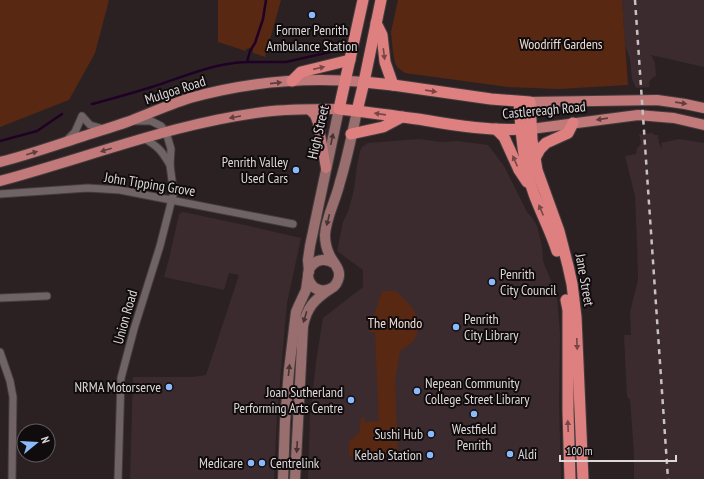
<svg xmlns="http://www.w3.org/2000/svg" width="704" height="479" viewBox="0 0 704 479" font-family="'PT Sans Narrow',sans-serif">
	<rect width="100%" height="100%" fill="#2b2123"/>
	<g fill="#3b2b2f">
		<polygon points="622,0 704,0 704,67 651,55 655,63 656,76 652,78 649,82 650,87 636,88 632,79 630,59 625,45"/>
		<polygon points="653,133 654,135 658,135 659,143 662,150 661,143 679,139 704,143 704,479 634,479 634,454 630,399 627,397 624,335 631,335 630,312 638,280 637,244 635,196 625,156 636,154 637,148 641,144 639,134"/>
		<polygon points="419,139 442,142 457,141 488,145 504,166 527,212 533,219 537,226 542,246 543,261 557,296 560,334 559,402 561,479 308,479 310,418 316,362 323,318 363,287 363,270 337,251 343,222 348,212 354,190 357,166 360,151 362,147 368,143"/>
		<polygon points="183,212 249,226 301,238 287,303 277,415 274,479 130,479 133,377 193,377 206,375 239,275 229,273 224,290 164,277 169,259 179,214"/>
	</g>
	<g fill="#582813">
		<polygon points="0,0 109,0 95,53 69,100 0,127"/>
		<polygon points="218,0 281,0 265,57 253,53 253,49 250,48 246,49 246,51 218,42"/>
		<polygon points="398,0 622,0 628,85 558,89 508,87 405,73 397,67 395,63 393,52 391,32"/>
		<path d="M382 291H396C402 297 408 302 413 309 420 318 420 333 413 341 409 346 404 348 400 351L395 382 398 455 349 457V441C361 434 360 431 361 418L364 417 365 422 379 421 375 332H369Z"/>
	</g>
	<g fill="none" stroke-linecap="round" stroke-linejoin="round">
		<g stroke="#1f0126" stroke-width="2.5">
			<polyline points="247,62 286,62 330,52 338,46"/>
			<path d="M92 104C112 99 132 93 152 87 183 77 213 63 247 62L250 51 255 43 263 19 266 0"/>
			<polyline points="0,141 37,131 62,114"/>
		</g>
		<defs>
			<g id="minor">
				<path d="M143 138C158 146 162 151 170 165"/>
				<polyline points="67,140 75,132 82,116 90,125 104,129"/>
				<polyline points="0,194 88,188 120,190 293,224"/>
				<polyline points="0,298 47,296"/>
				<polyline points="0,352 10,381 13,397 12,479"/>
				<polyline points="118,479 121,378 134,329 160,246 173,195 173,188 170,165 171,149 166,132 161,126 151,121 133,121"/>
			</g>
			<g id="secondary">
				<path d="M335 264C318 252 301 270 311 284 318 294 334 292 338 280 342 270 334 264 330 256 327 250 325 242 325 235 326 217 336 200 340 182 347 159 352 135 357 111"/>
				<polyline points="309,272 308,260 310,246 339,109"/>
				<polyline points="283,479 285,422 289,370 296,312 299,305 306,290 308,276"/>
				<path d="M295 479 303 326C307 307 314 300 330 289"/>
			</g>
			<g id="primary">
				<polyline points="530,102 657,100 685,104 704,108"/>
				<polyline points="310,110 315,115 318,123 326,168"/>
				<polyline points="531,129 638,115 674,118 704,125"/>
				<path d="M0 162C28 155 56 145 84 136 99 131 113 127 127 122 148 114 168 105 190 98 247 82 306 77 364 82"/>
				<path d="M0 181C90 157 179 121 272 111 294 109 317 109 339 109"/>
			</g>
			<g id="trunk">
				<path d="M363 0 339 109C367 112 395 116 424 120 458 126 492 131 527 129"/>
				<polyline points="376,23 382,35 385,62 393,85"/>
				<polyline points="292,81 301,72 350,60"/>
				<polyline points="364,82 393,85 491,99 530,102 532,140 537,170 559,231 568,266 572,284 576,317 583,479"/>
				<path d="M519 102C521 133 523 164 534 194 541 213 551 232 557 251"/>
				<polyline points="357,111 364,82 381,0"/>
				<polyline points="496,129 504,137 519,170 527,182"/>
				<polyline points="351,134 383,127 402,117"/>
				<polyline points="535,158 540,149 546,143 568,133 573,123"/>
				<polyline points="566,300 568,310 568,411 570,479"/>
			</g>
		</defs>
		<use href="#minor" stroke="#443c3e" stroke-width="9"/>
		<use href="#secondary" stroke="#443c3e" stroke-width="12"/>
		<use href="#primary" stroke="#443c3e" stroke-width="12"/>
		<use href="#trunk" stroke="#443c3e" stroke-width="13"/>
		<use href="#minor" stroke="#6f6366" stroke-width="7"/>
		<use href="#secondary" stroke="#996e6f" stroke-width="10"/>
		<use href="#primary" stroke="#c27979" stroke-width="10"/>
		<use href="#trunk" stroke="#de807f" stroke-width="11"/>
		<polyline stroke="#c8c1c2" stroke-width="2.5" stroke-dasharray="5 5" stroke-linecap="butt" points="635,0 668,479"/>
	</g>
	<defs><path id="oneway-solid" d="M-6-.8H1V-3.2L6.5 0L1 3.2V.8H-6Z"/></defs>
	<g fill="#774646">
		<use href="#oneway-solid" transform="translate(384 54) rotate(83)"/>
		<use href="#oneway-solid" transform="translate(319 68) rotate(-13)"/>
		<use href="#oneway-solid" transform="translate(431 91) rotate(8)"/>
		<use href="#oneway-solid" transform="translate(380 114) rotate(-172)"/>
		<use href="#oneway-solid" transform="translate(515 161) rotate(-114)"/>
		<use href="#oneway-solid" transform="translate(541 210) rotate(-113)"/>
		<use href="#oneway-solid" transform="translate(577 344) rotate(88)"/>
		<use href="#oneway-solid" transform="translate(568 426) rotate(-92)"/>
	</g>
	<g fill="#603d3e">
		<use href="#oneway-solid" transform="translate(276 83) rotate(-6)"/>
		<use href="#oneway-solid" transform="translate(681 103) rotate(8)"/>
		<use href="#oneway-solid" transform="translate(235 117) rotate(170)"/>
		<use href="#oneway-solid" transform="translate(602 119) rotate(172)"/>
		<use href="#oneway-solid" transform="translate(106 150) rotate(163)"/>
		<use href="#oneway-solid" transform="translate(32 153) rotate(-16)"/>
	</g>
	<g fill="#473334">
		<use href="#oneway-solid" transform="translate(332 139) rotate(-78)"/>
		<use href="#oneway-solid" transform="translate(328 220) rotate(104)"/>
		<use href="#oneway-solid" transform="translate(305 317) rotate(107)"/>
		<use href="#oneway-solid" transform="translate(289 370) rotate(-84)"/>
		<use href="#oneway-solid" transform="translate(297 447) rotate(93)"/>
	</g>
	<g fill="#8abafc" stroke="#100c0d" stroke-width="1.5">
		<circle cx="312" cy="15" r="4"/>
		<circle cx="296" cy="170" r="4"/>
		<circle cx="492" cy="282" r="4"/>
		<circle cx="456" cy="327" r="4"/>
		<circle cx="169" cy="387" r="4"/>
		<circle cx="417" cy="391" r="4"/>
		<circle cx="351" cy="400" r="4"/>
		<circle cx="474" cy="414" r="4"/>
		<circle cx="431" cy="434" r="4"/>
		<circle cx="510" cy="454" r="4"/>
		<circle cx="430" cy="455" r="4"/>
		<circle cx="251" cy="463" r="4"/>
		<circle cx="262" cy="463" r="4"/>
	</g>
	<g text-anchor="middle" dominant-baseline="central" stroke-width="4" stroke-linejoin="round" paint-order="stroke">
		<g font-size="14" fill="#ded7d8" stroke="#100c0d" text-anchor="end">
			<text x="312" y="30" text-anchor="middle">Former Penrith<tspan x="312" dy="16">Ambulance Station</tspan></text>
			<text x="288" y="162">Penrith Valley<tspan x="288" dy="16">Used Cars</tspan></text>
			<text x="500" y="274" text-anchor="start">Penrith<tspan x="500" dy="16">City Council</tspan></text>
			<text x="464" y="319" text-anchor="start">Penrith<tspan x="464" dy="16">City Library</tspan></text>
			<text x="425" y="383" text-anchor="start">Nepean Community<tspan x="425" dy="16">College Street Library</tspan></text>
			<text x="161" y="387">NRMA Motorserve</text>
			<text x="343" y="392">Joan Sutherland<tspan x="343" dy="16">Performing Arts Centre</tspan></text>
			<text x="474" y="429" text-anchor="middle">Westfield<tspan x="474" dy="16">Penrith</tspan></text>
			<text x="423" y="434">Sushi Hub</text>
			<text x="518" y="454" text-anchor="start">Aldi</text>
			<text x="422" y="455">Kebab Station</text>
			<text x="243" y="463">Medicare</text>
			<text x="270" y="463" text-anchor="start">Centrelink</text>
		</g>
		<g font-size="14" fill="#f0dbd3" stroke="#100c0d">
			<text x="561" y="44">Woodriff Gardens</text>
			<text x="395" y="323">The Mondo</text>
		</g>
		<g font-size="14" fill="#ded7d8" stroke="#100c0d">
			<text transform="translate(175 90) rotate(-18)">Mulgoa Road</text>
			<text transform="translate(544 110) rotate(-5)">Castlereagh Road</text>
			<text transform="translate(318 132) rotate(-77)">High Street</text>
			<text transform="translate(150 184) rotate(9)">John Tipping Grove</text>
			<text transform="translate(585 280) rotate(80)">Jane Street</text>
			<text transform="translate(125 317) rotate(-74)">Union Road</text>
		</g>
	</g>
	<g transform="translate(36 443) rotate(72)"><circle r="19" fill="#100c0d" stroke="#625d5e"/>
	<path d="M0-3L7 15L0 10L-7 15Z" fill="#8abafc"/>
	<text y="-6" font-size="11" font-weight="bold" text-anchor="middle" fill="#ded7d8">N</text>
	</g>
	<path d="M560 455v6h116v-6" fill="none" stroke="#ded7d8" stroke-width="2"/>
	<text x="566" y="455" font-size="12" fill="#ded7d8" stroke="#100c0d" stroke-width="3" paint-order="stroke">100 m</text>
</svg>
